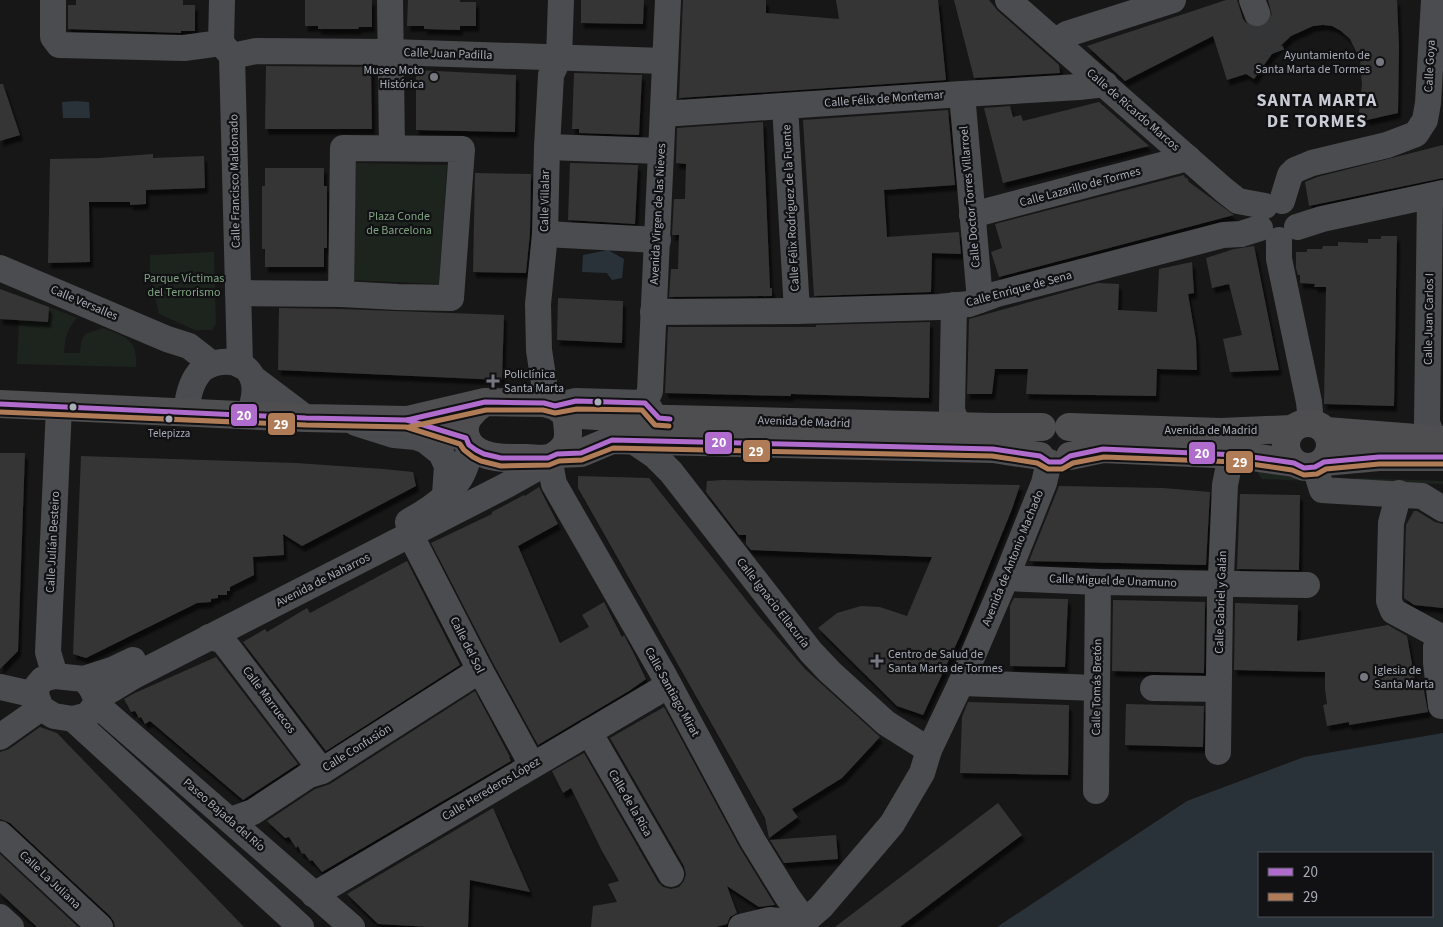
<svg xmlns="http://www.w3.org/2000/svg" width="1443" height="927" viewBox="0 0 1443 927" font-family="'Source Sans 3',sans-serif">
	<defs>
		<filter id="shadow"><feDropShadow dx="3" dy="5.5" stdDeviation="1" flood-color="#0009"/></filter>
	</defs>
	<rect width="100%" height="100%" fill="#171717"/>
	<g fill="#1d241e">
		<polygon points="356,163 447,165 439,284 352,280"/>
		<polygon points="214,252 216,324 212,330 195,330 159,314 150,273 150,255"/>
		<path d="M49 307 77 318C67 328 65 339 64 353H80L81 342 85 334 103 328C126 337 138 339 136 367L17 364 19 320 48 322Z"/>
		<polygon points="1258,465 1285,476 1309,479 1309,481 1262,479 1258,474"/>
		<polygon points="1357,478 1443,481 1443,484 1376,483 1335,484"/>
	</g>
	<g fill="#2a3239" fill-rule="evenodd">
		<polygon points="75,101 89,102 90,118 63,118 62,102"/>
		<polygon points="608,250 624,259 622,278 612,280 607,273 582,272 583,255"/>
		<path d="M1443 733V927H997L1187 801 1304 757ZM1259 853H1432V916H1259Z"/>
	</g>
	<g fill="#353536" filter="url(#shadow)">
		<polygon points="76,0 183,0 183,5 195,5 195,31 181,31 181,33 68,29 68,5 76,5"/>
		<polygon points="305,0 372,0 372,27 359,27 358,29 318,29 318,26 305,26"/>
		<polygon points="408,0 460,0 460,2 476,2 476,26 460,26 460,30 424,29 424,26 407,26"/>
		<polygon points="581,0 644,0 643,24 581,23"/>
		<polygon points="683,0 766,0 766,13 839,19 836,0 938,0 946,80 679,98"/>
		<polygon points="954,0 989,0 998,11 1059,65 1060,73 974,78"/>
		<polygon points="1226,0 1237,0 1243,19 1248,25 1255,28 1263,27 1269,22 1272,15 1268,0 1397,0 1399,47 1398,113 1367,120 1359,112 1362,84 1360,59 1350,39 1341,31 1332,26 1323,25 1313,26 1291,36 1272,54 1254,79 1246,74 1227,80 1213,36 1125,81 1087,46"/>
		<polygon points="266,66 371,67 372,129 265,129"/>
		<polygon points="416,70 516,75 515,132 416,130"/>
		<polygon points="574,73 642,75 639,135 579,133 579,129 572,129"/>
		<polygon points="0,84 3,84 20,135 0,141"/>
		<polygon points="1099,102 1149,146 1003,183 984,108 1010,106 1013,117 1021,115 1023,121"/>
		<polygon points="948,110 955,185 884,190 887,237 959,232 961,254 932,253 931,292 814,296 803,120"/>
		<polygon points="763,122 770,288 772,288 772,296 669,297 671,269 678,269 679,235 672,235 674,199 685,199 686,164 676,163 677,128"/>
		<polygon points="1443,145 1443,178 1309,206 1305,182 1317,177"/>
		<polygon points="153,154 153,158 204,156 205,188 146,190 146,204 130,205 130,202 89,202 90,262 48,263 50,159 100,158"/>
		<polygon points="570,163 638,165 635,224 568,220"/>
		<polygon points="265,168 324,168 324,186 327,186 327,248 324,248 324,267 265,267 265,249 262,249 262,186 265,186"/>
		<polygon points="475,173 531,174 530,233 526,273 473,272"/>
		<polygon points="1184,175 1185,178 1187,178 1189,182 1234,215 999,277 991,252 1002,248 995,224"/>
		<polygon points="1381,236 1397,236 1394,406 1324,404 1326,287 1314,287 1315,284 1300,283 1300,275 1298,275 1296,268 1296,252 1307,252 1307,249 1322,249 1323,246 1338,246 1338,242 1368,243 1368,239 1381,239"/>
		<polygon points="1254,246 1279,370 1230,372 1223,339 1242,335 1229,284 1212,288 1206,258 1234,249"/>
		<polygon points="1192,262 1194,293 1188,294 1196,340 1197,370 1157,369 1156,396 1026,394 1028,369 995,369 992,394 967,394 969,319 1098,283 1119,284 1118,310 1157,312 1159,269"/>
		<polygon points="0,289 49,307 48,322 0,319"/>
		<polygon points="558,298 623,301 622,343 557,340"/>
		<polygon points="279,308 341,309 504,315 502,380 278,370"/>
		<polygon points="930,322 929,398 791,394 791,396 665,393 668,327 816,327 816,325"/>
		<polygon points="0,453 25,453 18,651 0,669"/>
		<polygon points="81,456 296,463 383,469 413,472 416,486 302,546 283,534 284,555 253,557 254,575 230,587 230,591 227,591 227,595 218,595 218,598 211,599 211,602 197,603 191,606 86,658 73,654"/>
		<polygon points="578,476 649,478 758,615 805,669 880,737 842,778 792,809 798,817 769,838 765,818 578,488"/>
		<polygon points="724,480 1020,485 1012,509 961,634 923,715 897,706 818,628 837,613 861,606 880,607 907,616 932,557 751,550 746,544 746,535 739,535 706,492 707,481"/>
		<polygon points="1059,486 1163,488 1210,492 1206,565 1029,561"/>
		<polygon points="539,487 558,524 518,546 560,643 589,627 582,615 604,602 622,637 624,635 633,652 646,679 629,691 538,745 493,663 431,543 492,514 492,512 524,495 525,496"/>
		<polygon points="1240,494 1300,495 1299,570 1237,569"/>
		<polygon points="1414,511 1417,511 1435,522 1443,524 1443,608 1414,605 1404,598 1406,525"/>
		<polygon points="407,561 460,665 326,751 243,642 265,629 267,632 307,608 310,613"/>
		<polygon points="1014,598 1068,599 1065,667 1010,666 1010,606"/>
		<polygon points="1113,600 1205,602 1204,673 1112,671"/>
		<polygon points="1235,603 1298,605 1297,641 1388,625 1407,636 1416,686 1423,685 1428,712 1349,725 1349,722 1327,726 1323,705 1327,704 1325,689 1325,672 1234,670"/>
		<polygon points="216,657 298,764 243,800 150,721 145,724 141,717 139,718 135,711 131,712 124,699 135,693"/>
		<polygon points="475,691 510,757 509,757 511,761 322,872 312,860 310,861 304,853 302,854 298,846 296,848 289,837 285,838 267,821 315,789 330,784"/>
		<polygon points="968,702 1069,705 1068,775 960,773 962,717"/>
		<polygon points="1126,704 1204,706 1203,747 1125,745"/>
		<polygon points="664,707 740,848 775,905 759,907 727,886 737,913 730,917 727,924 716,927 591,927 593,906 617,902 608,884 619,881 602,851 571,788 563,793 552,771 584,753 658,882 663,887 671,889 679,887 684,881 686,874 684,866 610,738"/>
		<polygon points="40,727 57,733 244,927 115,927 114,922 110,916 10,823 0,819 0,752 9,749"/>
		<polygon points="998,803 1022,835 900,927 835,927"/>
		<polygon points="493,808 530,892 470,880 468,927 431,927 378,924 347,894"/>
		<polygon points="836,835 838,859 784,863 770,840"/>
		<polygon points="0,854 78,927 37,927 0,893"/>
	</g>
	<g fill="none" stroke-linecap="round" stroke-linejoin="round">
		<polyline stroke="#343537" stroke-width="26" stroke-dasharray="26 13" stroke-linecap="butt" points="1257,13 1272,54"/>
		<g stroke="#4b4c50" stroke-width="26">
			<polyline points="53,0 53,37 59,45 184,48 221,43"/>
			<polyline points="222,0 221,43 232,56 240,365"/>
			<polyline points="390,0 392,148"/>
			<polyline points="1008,0 1224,190 1238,201 1265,206"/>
			<polyline points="1252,0 1257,13"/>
			<polyline points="1055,41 1067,34 1173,0"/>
			<polyline points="232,56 256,51 391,52 664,61"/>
			<polyline points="962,94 980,300"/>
			<polyline points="785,106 797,311"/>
			<polyline points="663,114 962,94 1079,87 1105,84"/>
			<polyline points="547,147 661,151"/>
			<polyline points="1430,196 1427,423 1434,440"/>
			<polyline points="1282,201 1290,175 1295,170 1312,163 1387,145 1416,134 1425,120 1428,103 1434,0"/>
			<polyline points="972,215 1188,158"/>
			<polyline points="1297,227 1322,219 1443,193"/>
			<polyline points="545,234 658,240"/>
			<polyline points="1279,240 1279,259 1309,402 1311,422"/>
			<polyline points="0,268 167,339 189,346 212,364"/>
			<polyline points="238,293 341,294 398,297 451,298 462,149 343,148 341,294"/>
			<polyline points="954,305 952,411 959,427"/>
			<polyline points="653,312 797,311 939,307 969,304 997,294 1223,235 1241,234 1260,228"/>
			<polyline points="253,378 306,418"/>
			<polyline points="544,403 544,383 539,350 538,304 545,234 547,147 551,75 559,58 561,0"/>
			<polyline points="555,406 576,401 645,403 650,409"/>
			<path d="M186 412C188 398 190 384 199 373 211 358 244 357 252 377 257 388 253 404 249 415"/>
			<polyline points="628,418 645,403 650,391 668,0"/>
			<polyline points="356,423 394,435 416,437 426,441 441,453 447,466 445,495"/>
			<polyline points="633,441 655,456 671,472 811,652 830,672 886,723 929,750"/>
			<polyline points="549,458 554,484 662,672 753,841 787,896 805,921"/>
			<polyline points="1315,467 1322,490 1422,496 1443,509"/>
			<polyline points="1399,493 1391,523 1389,601 1393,611 1443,638"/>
			<path d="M411 520C433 508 458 490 466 465 468 459 468 451 469 445"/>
			<polyline points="408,522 411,536 480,670 532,765"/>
			<polyline points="1006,578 1098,582 1307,585"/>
			<polyline points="209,637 222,640 230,650 322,771"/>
			<polyline points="55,676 48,652 59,407"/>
			<path d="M55 676 84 679C91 687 96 693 96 704L88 715 73 719 54 716 41 708 36 695 37 686 43 679Z"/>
			<polyline points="84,679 112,670 133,660"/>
			<polyline points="961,683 1096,688"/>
			<polyline points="0,687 36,695"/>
			<polyline points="1153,688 1218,689"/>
			<polyline points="96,699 134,676 507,485 539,467 548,458"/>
			<polyline points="96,704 352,927"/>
			<polyline points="1441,706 1436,663 1436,647 1443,639"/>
			<polyline points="73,719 301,927"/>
			<polyline points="589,732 671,874"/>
			<polyline points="0,737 41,708"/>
			<polyline points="1218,752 1220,598 1225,485 1228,470 1238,455"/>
			<polyline points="1096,791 1098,582"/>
			<polyline points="231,820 253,812 309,775 322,771 480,670"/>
			<polyline points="0,834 100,927"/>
			<polyline points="314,895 669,685"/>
			<polyline points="0,917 11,927"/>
			<polyline points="741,927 770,920 802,924"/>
			<polyline points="798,927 821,907 892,824 922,773 929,750 961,683 1006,578 1044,483 1049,462"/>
		</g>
		<g stroke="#4e4e51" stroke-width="28">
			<polyline points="0,404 306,418 407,420 466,438"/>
			<polyline points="566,414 628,418 992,427 1042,427"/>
			<path d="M408 420 485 402 544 403 555 406 566 414C567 423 570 436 566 444 563 450 555 457 548 458 541 460 533 458 526 458 512 458 497 459 484 454 465 448 458 426 473 412 476 408 481 405 485 402"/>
			<circle cx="1308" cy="445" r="22"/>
			<polyline points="1069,427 1221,432 1292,429"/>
			<polyline points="1326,431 1443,440"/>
			<polyline points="557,454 581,453 612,440 993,449 1040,456"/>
			<polyline points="1070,456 1103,449 1238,455 1294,463"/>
			<polyline points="1324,462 1379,457 1443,457"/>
		</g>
		<defs>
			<g id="bus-1">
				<polyline points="0,404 306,418 407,420 466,438 469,445 476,450 484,454 501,458 548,458 557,454 581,453 612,440 993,449 1040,456 1049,462 1061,462 1070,456 1103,449 1238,455 1294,463 1304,468 1315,467 1324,462 1379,457 1443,457"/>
				<polyline points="407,420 485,402 544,403 555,406 576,401 645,403 659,418 670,419"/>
			</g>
			<g id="bus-2">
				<polyline points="0,412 306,425 406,427 460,444 464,450 473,457 481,461 501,466 549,465 559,461 582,460 613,448 992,456 1037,463 1048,469 1062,469 1073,463 1104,457 1237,462 1292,470 1304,475 1317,474 1326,469 1379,464 1443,464"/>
				<polyline points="409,427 486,410 543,410 555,413 577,409 642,410 655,425 669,426"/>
			</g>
		</defs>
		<use href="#bus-1" stroke="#111113" stroke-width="9"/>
		<use href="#bus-2" stroke="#111113" stroke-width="9"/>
		<use href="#bus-1" stroke="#b06ccc" stroke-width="5"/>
		<use href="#bus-2" stroke="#b07c57" stroke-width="5"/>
	</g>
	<g fill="#757880" stroke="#111113" stroke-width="2">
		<circle cx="1380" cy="62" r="5"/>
		<circle cx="434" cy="77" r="5"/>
		<path d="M490.5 373.5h5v5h5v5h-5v5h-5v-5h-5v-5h5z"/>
		<path d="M874.5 653.5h5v5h5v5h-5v5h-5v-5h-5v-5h5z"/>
		<circle cx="1364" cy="677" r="5"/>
	</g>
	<g fill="#a8adb8" stroke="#111113" stroke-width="2">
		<circle cx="598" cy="402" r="4.5"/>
		<circle cx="73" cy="407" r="4.5"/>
		<circle cx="169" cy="419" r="4.5"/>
	</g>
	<g text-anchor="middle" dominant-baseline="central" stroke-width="4.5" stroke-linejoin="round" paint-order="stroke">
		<g font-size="11" fill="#a8adb8" stroke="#111113">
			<text x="169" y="433">Telepizza</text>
		</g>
		<g font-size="12" fill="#a8adb8" stroke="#111113">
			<text transform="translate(448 54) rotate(2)">Calle Juan Padilla</text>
			<text transform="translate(1430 66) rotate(-87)">Calle Goya</text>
			<text transform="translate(884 99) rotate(-4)">Calle Félix de Montemar</text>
			<text transform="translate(1133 110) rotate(41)">Calle de Ricardo Marcos</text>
			<text transform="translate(235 181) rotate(-91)">Calle Francisco Maldonado</text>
			<text transform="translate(1080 187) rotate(-15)">Calle Lazarillo de Tormes</text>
			<text transform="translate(970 197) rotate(-95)">Calle Doctor Torres Villarroel</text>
			<text transform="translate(545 201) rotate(-89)">Calle Villalar</text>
			<text transform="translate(791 208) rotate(-93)">Calle Félix Rodríguez de la Fuente</text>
			<text transform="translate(658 214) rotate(-87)">Avenida Virgen de las Nieves</text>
			<text transform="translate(1019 289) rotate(-15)">Calle Enrique de Sena</text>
			<text transform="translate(84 303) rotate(23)">Calle Versalles</text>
			<text transform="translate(1429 319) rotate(-89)">Calle Juan Carlos I</text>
			<text transform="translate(804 422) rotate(2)">Avenida de Madrid</text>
			<text x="1211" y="430">Avenida de Madrid</text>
			<text transform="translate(53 542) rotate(-87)">Calle Julián Besteiro</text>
			<text transform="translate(1013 558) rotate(-68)">Avenida de Antonio Machado</text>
			<text transform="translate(323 580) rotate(-27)">Avenida de Naharros</text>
			<text transform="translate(1113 581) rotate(2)">Calle Miguel de Unamuno</text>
			<text transform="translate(1221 602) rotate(-88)">Calle Gabriel y Galán</text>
			<text transform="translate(773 603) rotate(52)">Calle Ignacio Ellacuría</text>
			<text transform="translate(467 645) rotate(63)">Calle del Sol</text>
			<text transform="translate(1097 687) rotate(-89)">Calle Tomás Bretón</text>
			<text transform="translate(672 692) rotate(61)">Calle Santiago Mirat</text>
			<text transform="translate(269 700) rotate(53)">Calle Marruecos</text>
			<text transform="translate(357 748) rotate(-32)">Calle Confusión</text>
			<text transform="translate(491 789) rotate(-31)">Calle Herederos López</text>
			<text transform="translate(630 803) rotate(60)">Calle de la Risa</text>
			<text transform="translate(224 815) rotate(41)">Paseo Bajada del Río</text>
			<text transform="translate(50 880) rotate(43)">Calle La Juliana</text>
		</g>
		<g font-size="12" fill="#a8adb8" stroke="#111113" text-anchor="start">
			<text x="1370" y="55" text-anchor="end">Ayuntamiento de<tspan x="1370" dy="14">Santa Marta de Tormes</tspan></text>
			<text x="424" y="70" text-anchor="end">Museo Moto<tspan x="424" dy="14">Histórica</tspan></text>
			<text x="504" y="374">Policlínica<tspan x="504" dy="14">Santa Marta</tspan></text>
			<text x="888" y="654">Centro de Salud de<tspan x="888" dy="14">Santa Marta de Tormes</tspan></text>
			<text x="1374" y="670">Iglesia de<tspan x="1374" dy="14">Santa Marta</tspan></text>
		</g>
		<g font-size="12" fill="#7fa381" stroke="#111113">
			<text x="399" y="216">Plaza Conde<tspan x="399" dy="14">de Barcelona</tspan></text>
			<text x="184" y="278">Parque Víctimas<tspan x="184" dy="14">del Terrorismo</tspan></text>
		</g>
		<g font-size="18" font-weight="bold" letter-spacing="1" fill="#c9ccd4" stroke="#111113">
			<text x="1317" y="100">SANTA MARTA<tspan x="1317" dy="21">DE TORMES</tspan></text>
		</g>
	</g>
	<g stroke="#111113" stroke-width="2">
		<rect x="230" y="403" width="28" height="24" rx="5" fill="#b06ccc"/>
		<rect x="267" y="412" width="29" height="24" rx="5" fill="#b07c57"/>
		<rect x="704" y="431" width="29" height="24" rx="5" fill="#b06ccc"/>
		<rect x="742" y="439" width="29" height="24" rx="5" fill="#b07c57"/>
		<rect x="1188" y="441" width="28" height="24" rx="5" fill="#b06ccc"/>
		<rect x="1225" y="450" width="29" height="24" rx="5" fill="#b07c57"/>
	</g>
	<g font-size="14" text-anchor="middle" font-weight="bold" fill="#fff">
		<text x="244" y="420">20</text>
		<text x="281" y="429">29</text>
		<text x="719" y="447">20</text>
		<text x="756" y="456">29</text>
		<text x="1202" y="458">20</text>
		<text x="1240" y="467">29</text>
	</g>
	<rect x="1258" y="852" width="175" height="65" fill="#111113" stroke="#4d4f55"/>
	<rect x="1268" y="868" width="25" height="8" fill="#b06ccc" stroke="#4d4f55"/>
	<text x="1303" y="877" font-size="15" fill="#a8adb8">20</text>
	<rect x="1268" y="893" width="25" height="8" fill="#b07c57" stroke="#4d4f55"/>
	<text x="1303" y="902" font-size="15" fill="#a8adb8">29</text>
</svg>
